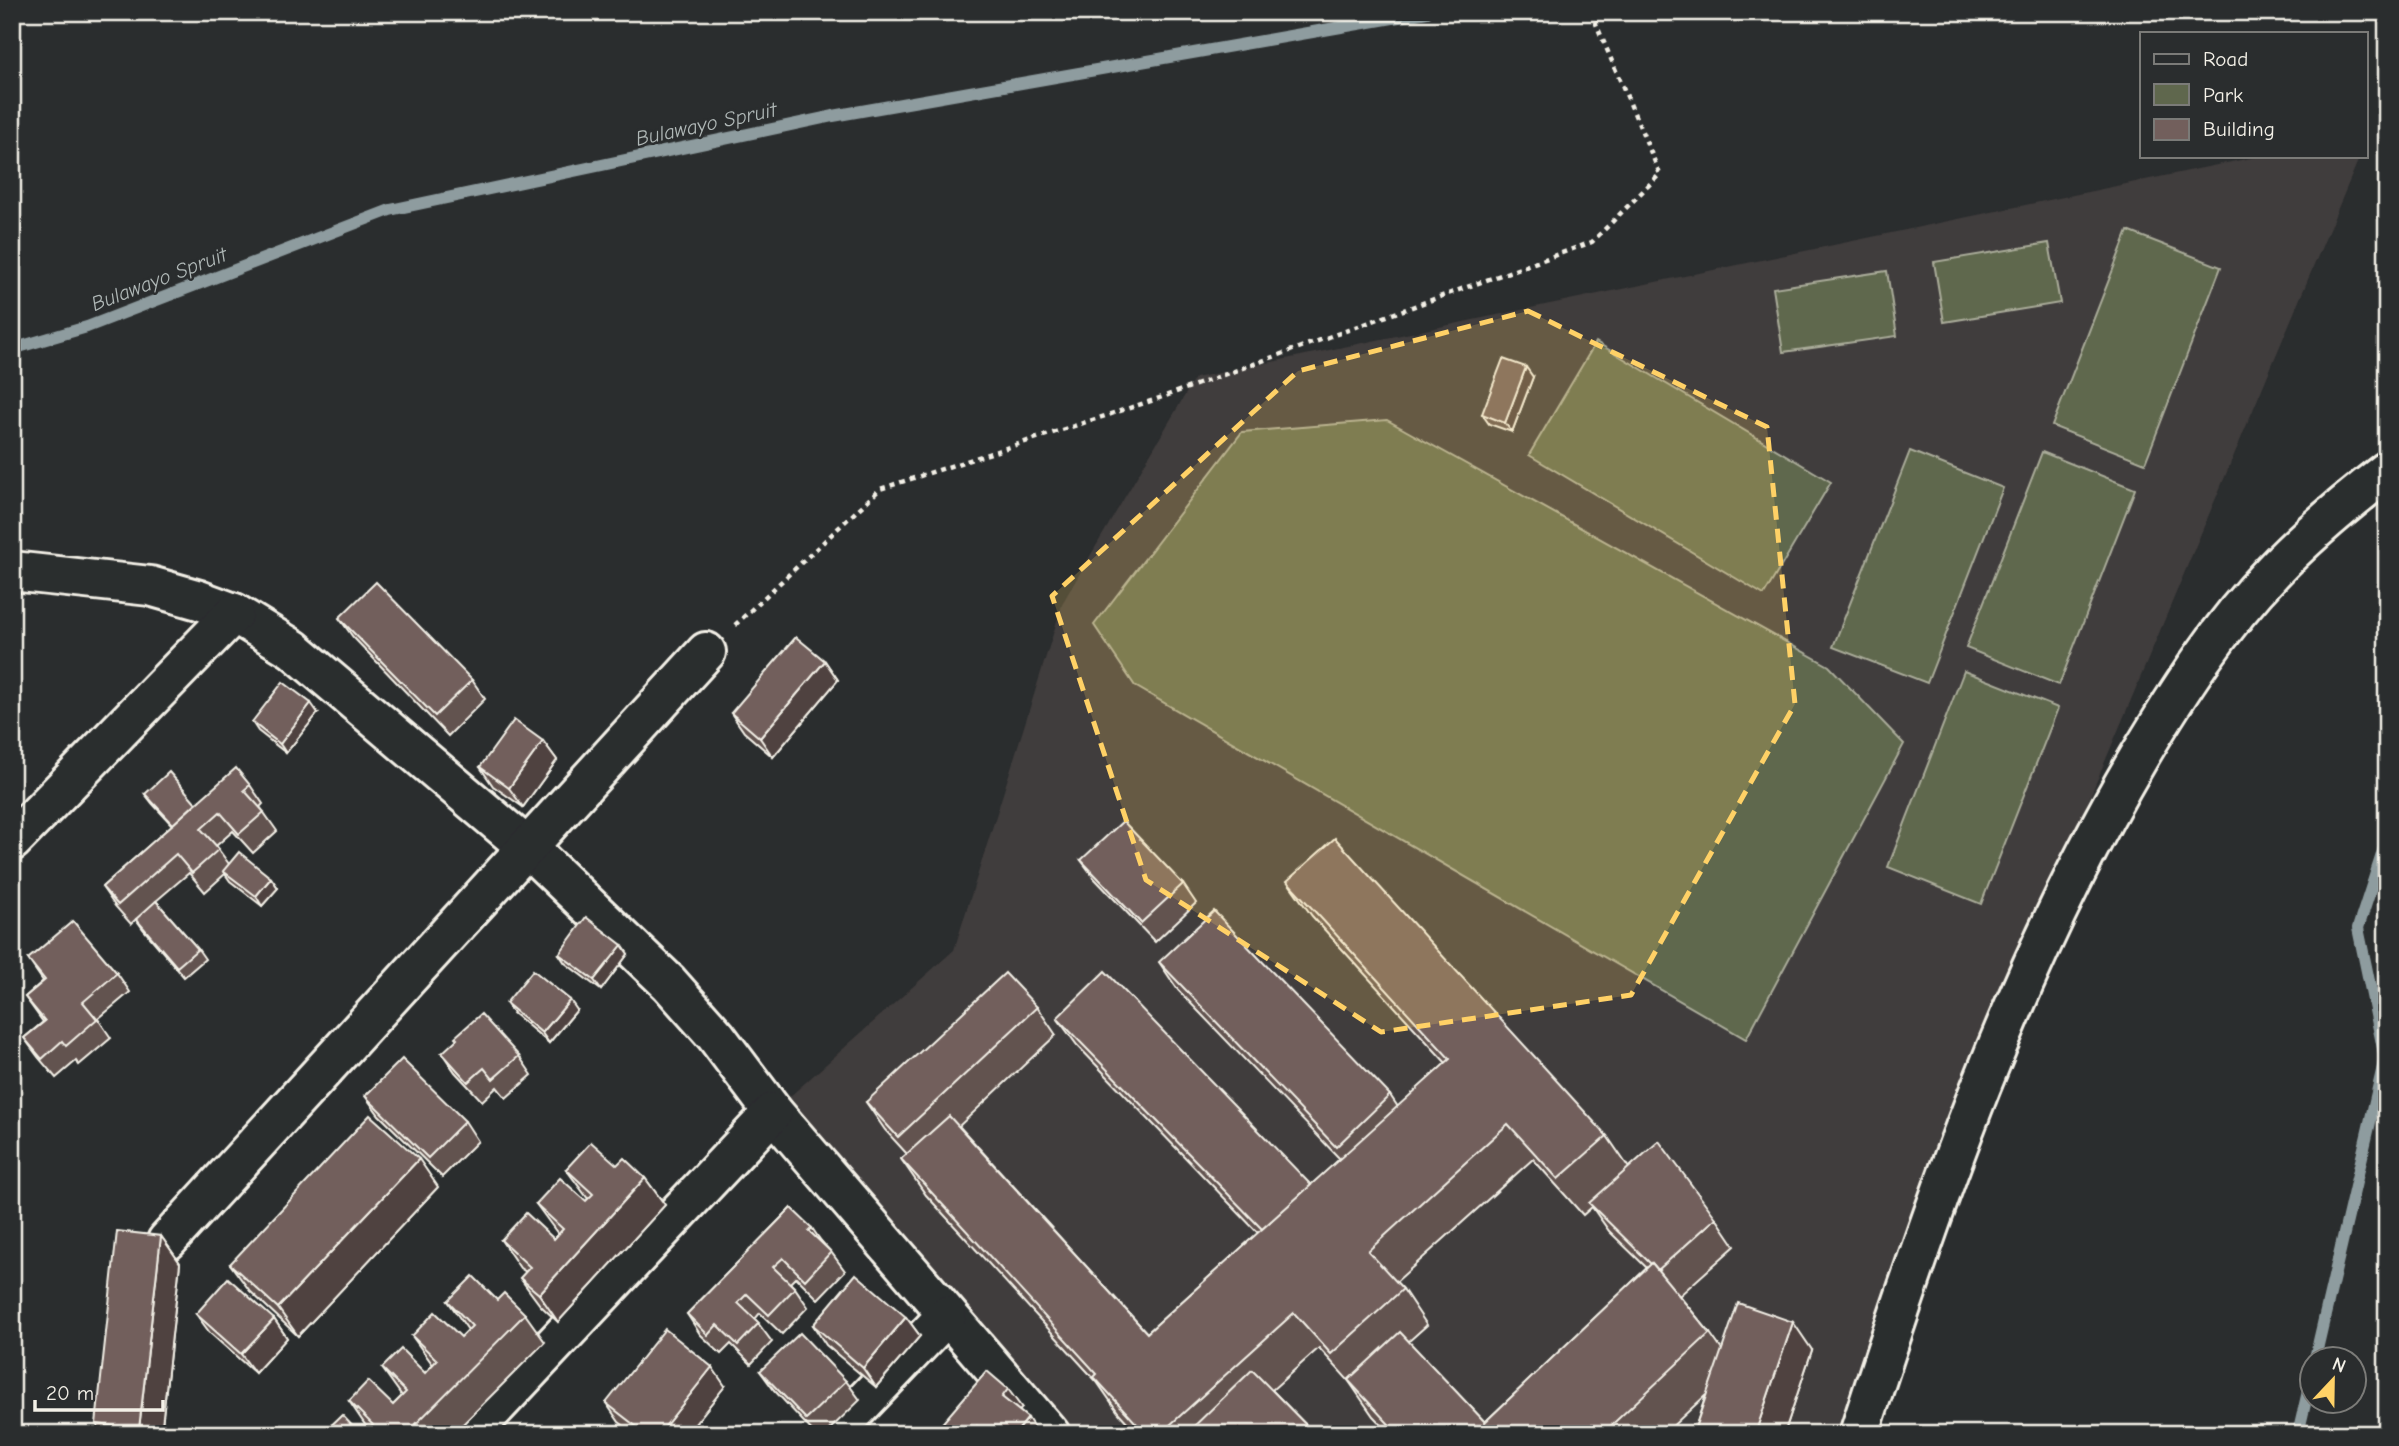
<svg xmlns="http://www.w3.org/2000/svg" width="2399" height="1446" viewBox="0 0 2399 1446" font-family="'Comic Neue',sans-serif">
	<rect width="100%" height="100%" fill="#2a2d2e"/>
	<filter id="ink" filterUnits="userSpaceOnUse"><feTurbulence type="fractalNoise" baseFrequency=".0143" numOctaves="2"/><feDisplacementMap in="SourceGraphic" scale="14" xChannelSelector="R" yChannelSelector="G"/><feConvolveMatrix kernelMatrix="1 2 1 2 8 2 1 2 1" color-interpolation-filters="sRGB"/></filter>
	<g filter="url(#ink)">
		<polygon fill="#403c3c" points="2260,156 2360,156 2010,987 1847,1434 1059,1434 778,1107 954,950 1063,602 1195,378"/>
		<g fill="#5f674d" stroke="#aaac9a" stroke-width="2">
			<polygon points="2128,231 2221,267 2145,463 2052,426"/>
			<polygon points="2049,243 2060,303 1944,322 1934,262"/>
			<polygon points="1887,271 1897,336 1783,352 1773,288"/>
			<polygon points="1596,342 1831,482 1764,595 1529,455"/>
			<polygon points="1387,420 1829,666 1904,744 1746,1039 1135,686 1094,625 1242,432"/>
			<polygon points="1910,451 2003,488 1927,683 1833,647"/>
			<polygon points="2042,452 2135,489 2059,685 1966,648"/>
			<polygon points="1964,671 2058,708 1981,904 1888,867"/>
		</g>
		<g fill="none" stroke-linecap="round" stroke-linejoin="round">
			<g stroke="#8e9c9f" stroke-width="12">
				<polyline points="12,349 87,327 390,210 833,116 1427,12"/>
				<polyline points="2315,1358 2385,1058 2358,928 2387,839"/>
				<polyline points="2298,1434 2312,1374"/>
			</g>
			<defs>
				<g id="minor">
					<polyline points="12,571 150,586 199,600 234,613 293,649 528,848 669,983 716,1036 773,1112 1050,1434"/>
					<polyline points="12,841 234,613"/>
					<polyline points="167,1241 706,652"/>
					<polyline points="470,1434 773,1112"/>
					<polyline points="833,1434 947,1315"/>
					<path d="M1859 1434C1934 1202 2015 967 2139 757 2178 692 2220 626 2273 571 2308 534 2347 502 2387 471"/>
				</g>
			</defs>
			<use href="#minor" stroke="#f4f1e8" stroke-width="44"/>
			<polyline stroke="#f4f1e8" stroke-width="4.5" stroke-dasharray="5 5" stroke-linecap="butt" points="735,625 880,489 1154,400 1592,242 1660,174 1591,12"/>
			<use href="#minor" stroke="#2a2d2e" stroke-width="38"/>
		</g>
		<g fill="#62524f" stroke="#f4f1e8" stroke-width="2" fill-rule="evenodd">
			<polygon points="1533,377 1512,432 1489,424 1482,414"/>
			<polygon points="339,618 472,680 485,699 448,736 353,637"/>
			<polygon points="825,661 838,680 773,757 744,732 731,713"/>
			<polygon points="318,713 286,753 258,731 252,722"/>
			<polygon points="543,741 557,760 523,807 493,786 480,767"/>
			<polygon points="250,785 263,804 260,807 277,831 253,853 233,831 216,846 229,864 271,878 278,888 262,906 230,881 225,874 205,892 189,873 156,901 198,949 205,959 184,977 143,929 136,919 131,924 115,906 102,887 172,825 152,803 145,794 196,803"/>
			<polygon points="1081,860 1183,884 1196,903 1155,942 1095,879"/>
			<path d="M1287 881 1607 1136 1629 1168 1716 1218 1735 1246 1679 1296 1710 1333 1722 1350H1812L1784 1434H1693L1706 1395 1664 1434H1390L1373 1416 1348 1380 1319 1348 1272 1390 1315 1434H1138L1118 1412 1097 1382 926 1195 901 1159 907 1154 885 1130 866 1102 1037 1007 1056 1035 959 1126 1147 1333 1258 1233 1077 1045 1057 1018 1311 1185 1340 1159 1178 990 1159 962 1390 1095 1398 1107 1446 1063 1312 916ZM1533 1159 1583 1215 1592 1207 1609 1231 1647 1268 1485 1422 1408 1342 1427 1325 1403 1289 1396 1282Z"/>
			<polygon points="622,945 628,954 601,990 565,963 559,954"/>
			<polygon points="28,959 117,973 130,992 98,1019 111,1038 79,1065 76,1061 56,1078 38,1057 24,1038 43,1022 25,997 43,981"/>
			<polygon points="506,1003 577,1010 549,1043 513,1013"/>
			<polygon points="442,1053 519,1056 532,1075 506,1098 497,1087 482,1101 455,1072"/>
			<polygon points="365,1096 465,1121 478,1141 442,1177 379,1115"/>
			<polygon points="617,1165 645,1178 665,1205 558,1322 540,1305 520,1278 526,1272 520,1268 501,1240 554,1239 558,1234 536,1204 586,1201 588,1199 566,1169"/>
			<polygon points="438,1187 298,1336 250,1291 230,1264"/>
			<polygon points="791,1208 831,1252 845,1271 818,1299 796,1277 790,1283 795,1288 808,1307 782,1334 760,1313 755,1319 772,1342 751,1364 731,1344 721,1354 700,1334 687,1314"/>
			<polygon points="161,1236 180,1263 161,1434 103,1434 96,1424"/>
			<polygon points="497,1300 525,1314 545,1342 453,1434 373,1434 368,1429 349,1401 393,1405 402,1396 382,1368 425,1373 433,1365 412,1336 461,1337 468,1330 448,1301"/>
			<polygon points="196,1314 274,1319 287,1338 255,1373 210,1333"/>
			<polygon points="906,1317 920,1336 876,1387 826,1345 813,1325"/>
			<polygon points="760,1371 846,1381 860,1400 825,1434 815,1434 774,1390"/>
			<polygon points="725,1386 687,1434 635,1434 619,1422 606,1403"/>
		</g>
		<g fill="#504240" stroke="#f4f1e8" stroke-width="2">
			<polygon points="1526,367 1533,377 1512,432 1505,423"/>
			<polygon points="825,661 838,680 773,757 760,738"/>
			<polygon points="311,703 318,713 286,753 280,744"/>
			<polygon points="543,741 557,760 523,807 509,788"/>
			<polygon points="271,878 278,888 262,906 256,896"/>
			<polygon points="622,945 628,954 601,990 594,980"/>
			<polygon points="570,1000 577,1010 549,1043 542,1033"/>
			<polygon points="419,1159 438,1187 298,1336 278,1308"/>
			<polygon points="645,1178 665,1205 558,1322 539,1294"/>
			<polygon points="812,1228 825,1247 809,1231"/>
			<polygon points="161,1236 180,1263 161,1434 142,1434 139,1429"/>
			<polygon points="906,1317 920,1336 876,1387 863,1368"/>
			<polygon points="274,1319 287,1338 255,1373 241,1354"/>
			<polygon points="1793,1322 1812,1350 1784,1434 1755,1434"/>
			<polygon points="712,1367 725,1386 687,1434 659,1434"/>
			<polygon points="1008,1389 1022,1408 1015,1416 1002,1397"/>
			<polygon points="1028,1418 1038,1434 1015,1434"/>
			<polygon points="977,1426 983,1434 971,1434"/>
		</g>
		<g fill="#725f5c" stroke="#f4f1e8" stroke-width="2">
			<polygon points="1503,359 1526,367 1505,423 1482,414"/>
			<polygon points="376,582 472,680 435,716 339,618"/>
			<polygon points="796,637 825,661 760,738 731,713"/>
			<polygon points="283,682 311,703 280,744 252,722"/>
			<polygon points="514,720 543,741 509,788 480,767"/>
			<polygon points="236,768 250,785 244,790 264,812 239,834 220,812 201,829 219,849 192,873 176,854 118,905 102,887"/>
			<polygon points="169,772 196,803 173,824 145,794"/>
			<polygon points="1123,821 1183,884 1141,923 1081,860"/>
			<polygon points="1335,838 1607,1136 1558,1179 1508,1124 1368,1251 1403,1289 1331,1354 1294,1313 1160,1434 1146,1434 1094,1377 1097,1374 901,1159 949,1116 1147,1333 1450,1059 1287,881"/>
			<polygon points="239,852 271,878 256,896 223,871"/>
			<polygon points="156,901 198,949 177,967 136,919"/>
			<polygon points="1214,911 1390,1095 1336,1147 1159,962"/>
			<polygon points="586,917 622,945 594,980 559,954"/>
			<polygon points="73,921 117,973 83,1002 97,1019 66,1046 62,1041 42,1059 24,1038 45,1021 25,997 45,980 28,959"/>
			<polygon points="533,970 570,1000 542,1033 506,1003"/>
			<polygon points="1105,971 1311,1185 1262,1229 1057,1018"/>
			<polygon points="1005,973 1037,1007 898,1137 866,1102"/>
			<polygon points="481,1014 519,1056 493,1079 484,1068 468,1082 442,1053 457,1039 455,1037"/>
			<polygon points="402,1059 465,1121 428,1158 365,1096"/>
			<polygon points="370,1115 419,1159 278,1308 230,1264"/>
			<polygon points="1659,1141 1716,1218 1658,1270 1652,1263 1651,1264 1589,1203"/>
			<polygon points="591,1142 617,1165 624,1158 645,1178 539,1294 520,1278 530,1267 501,1240 526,1213 554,1239 563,1229 536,1204 560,1178 586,1201 593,1194 566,1169"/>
			<polygon points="791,1208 812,1228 809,1231 831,1252 805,1280 783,1258 773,1267 795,1288 769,1315 747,1294 738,1303 759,1323 738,1345 717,1325 708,1335 687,1314"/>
			<polygon points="117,1231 161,1236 139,1429 96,1424"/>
			<polygon points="1652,1263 1710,1333 1602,1434 1398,1434 1348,1380 1400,1332 1485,1422"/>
			<polygon points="856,1274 906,1317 863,1368 813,1325"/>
			<polygon points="473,1276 497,1300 504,1293 525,1314 406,1434 375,1434 370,1429 373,1425 349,1401 368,1381 393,1405 406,1392 382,1368 401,1349 425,1373 437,1360 412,1336 435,1312 461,1337 472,1326 448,1301"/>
			<polygon points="228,1278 274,1319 241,1354 196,1314"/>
			<polygon points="1738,1303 1793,1322 1755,1434 1693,1434"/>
			<polygon points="665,1329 712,1367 659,1434 646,1434 606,1403"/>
			<polygon points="800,1333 846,1381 806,1419 760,1371"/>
			<polygon points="1252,1370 1315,1434 1186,1434"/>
			<polygon points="987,1371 1008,1389 1002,1397 1028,1418 1015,1434 987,1434 977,1426 971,1434 933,1434"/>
			<polygon points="342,1415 360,1434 322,1434"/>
			<polygon points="577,1427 585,1434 571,1434"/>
		</g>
	</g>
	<path fill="#ffd166" fill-opacity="0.2" stroke="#ffd166" stroke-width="5" stroke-dasharray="14 9" stroke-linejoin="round" d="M1528 311 1767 427 1795 704 1631 995 1381 1032 1146 880 1052 596 1298 371Z"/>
	<g text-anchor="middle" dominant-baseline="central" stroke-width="5" stroke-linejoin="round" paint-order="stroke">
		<g font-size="21" font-style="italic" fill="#b0b8b7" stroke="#2a2d2e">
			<text transform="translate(706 124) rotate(-12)">Bulawayo Spruit</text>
			<text transform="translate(159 279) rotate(-21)">Bulawayo Spruit</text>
		</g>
	</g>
	<rect width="2399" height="1446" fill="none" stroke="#2a2d2e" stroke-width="42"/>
	<rect x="21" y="21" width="2357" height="1404" fill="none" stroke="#f4f1e8" stroke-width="2.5" filter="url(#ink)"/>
	<rect x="2140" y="32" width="228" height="126" fill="#2a2d2e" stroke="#7b7b78" stroke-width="2"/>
	<rect x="2154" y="54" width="35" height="10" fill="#2a2d2e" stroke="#7b7b78" stroke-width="2"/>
	<text x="2203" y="66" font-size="21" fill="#f4f1e8">Road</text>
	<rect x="2154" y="84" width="35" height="21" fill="#5f674d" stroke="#7b7b78" stroke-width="2"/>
	<text x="2203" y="102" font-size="21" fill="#f4f1e8">Park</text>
	<rect x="2154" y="119" width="35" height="21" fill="#725f5c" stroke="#7b7b78" stroke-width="2"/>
	<text x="2203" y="136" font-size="21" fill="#f4f1e8">Building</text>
	<g transform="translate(2333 1380) rotate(22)"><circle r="33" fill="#2a2d2e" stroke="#7b7b78" stroke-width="2"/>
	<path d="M0-5L12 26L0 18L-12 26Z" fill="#ffd166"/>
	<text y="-10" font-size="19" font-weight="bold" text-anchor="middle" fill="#f4f1e8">N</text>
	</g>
	<path d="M35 1400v10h128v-10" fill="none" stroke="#f4f1e8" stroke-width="3.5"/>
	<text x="46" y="1400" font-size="21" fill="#f4f1e8" stroke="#2a2d2e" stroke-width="5" paint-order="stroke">20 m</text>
</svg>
